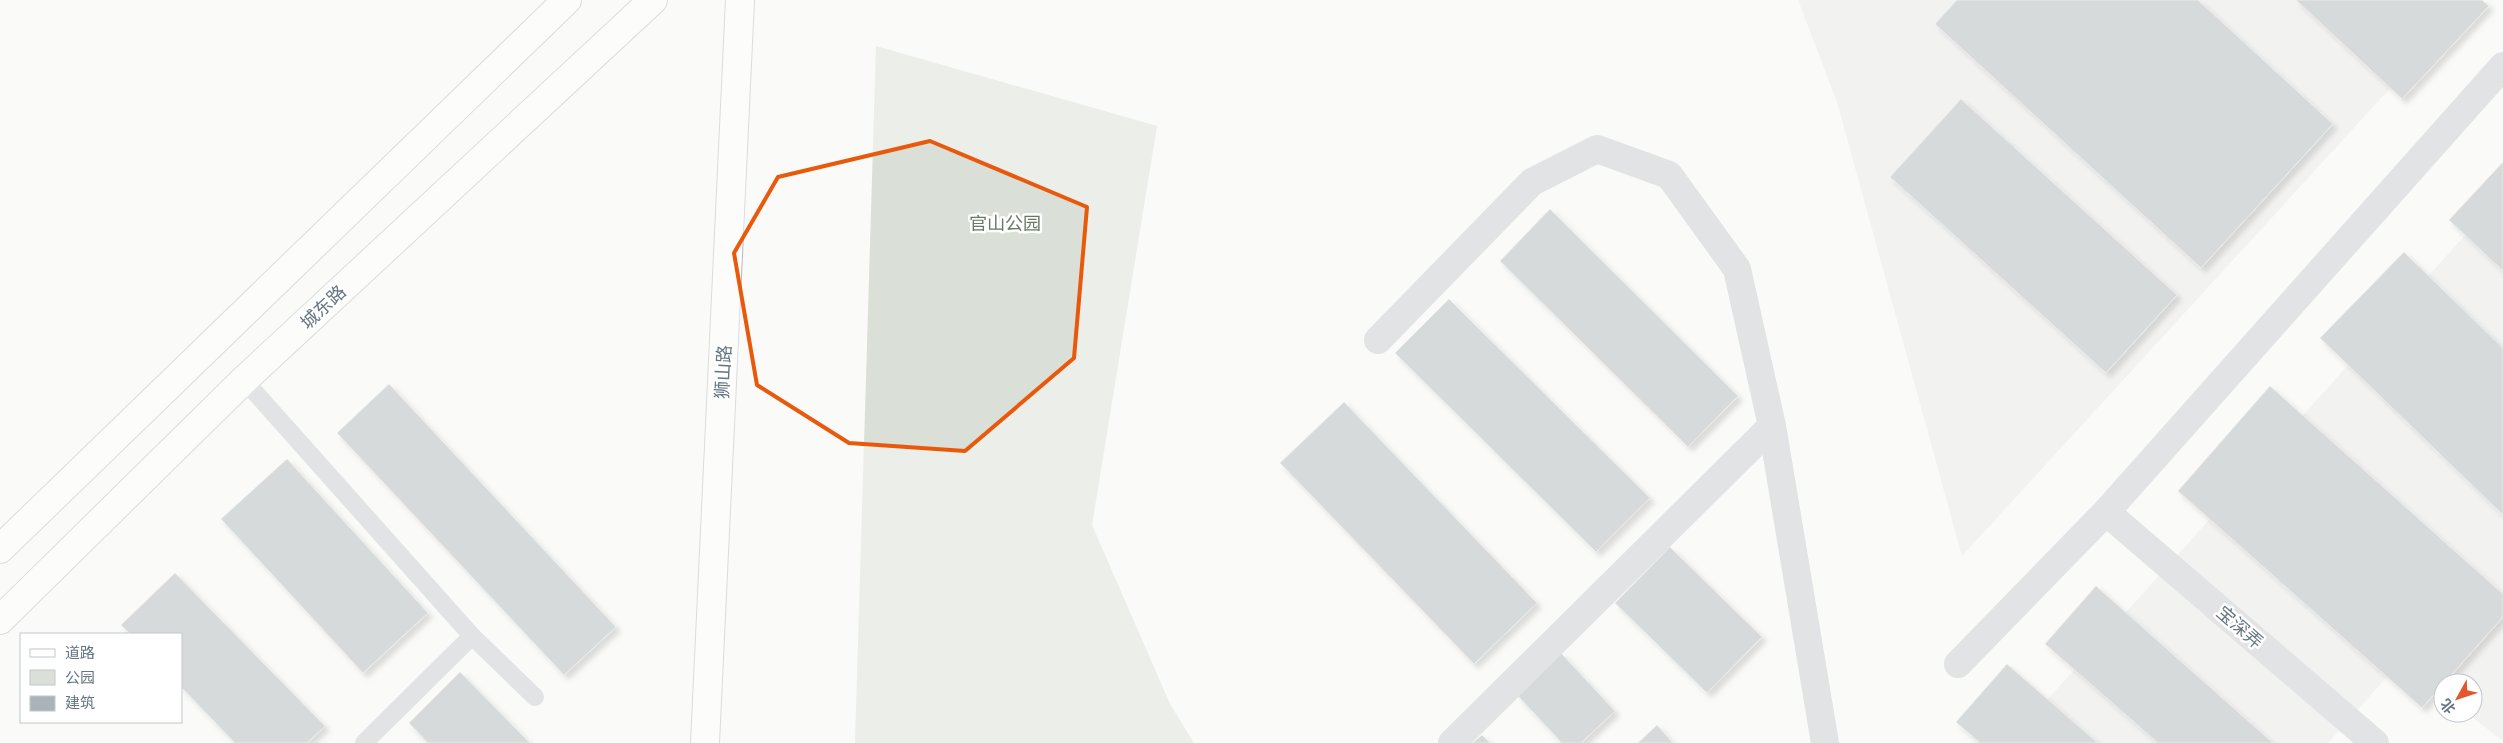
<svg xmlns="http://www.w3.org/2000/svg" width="2503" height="743" viewBox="0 0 2503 743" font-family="Inter,'Noto Sans SC',sans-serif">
	<defs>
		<filter id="shadow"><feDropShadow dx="4.5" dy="4.5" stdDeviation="2.5" flood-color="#0004"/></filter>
	</defs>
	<rect width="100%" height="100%" fill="#fafaf8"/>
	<g fill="#e8e9e9">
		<polygon points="1798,0 2471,0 1962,556 1837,102"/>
		<polygon points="2503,193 2503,741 2467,713 2473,713 2473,683 2443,683 2443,695 2400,662 2328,743 2023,743 2029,720"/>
	</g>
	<polygon fill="#dadfd7" points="876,46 1157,126 1092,525 1170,704 1194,743 855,743"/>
	<g fill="#aab3b9" stroke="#dcdcda" filter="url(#shadow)">
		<polygon points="1957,0 2198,0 2333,124 2201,268 1935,24"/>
		<polygon points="2296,0 2482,0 2489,6 2402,99"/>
		<polygon points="1961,99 2177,295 2106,373 1890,177"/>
		<polygon points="2503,162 2503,271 2449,220"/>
		<polygon points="1550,209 1738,396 1688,447 1500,261"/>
		<polygon points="2404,252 2503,348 2503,515 2320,338"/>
		<polygon points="1449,299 1650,498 1596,552 1395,353"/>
		<polygon points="389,384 616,627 564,675 337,433"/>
		<polygon points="2270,386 2503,594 2503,617 2422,708 2178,491"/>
		<polygon points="1344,402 1537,603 1474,664 1280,463"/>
		<polygon points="287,459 428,613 363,673 221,519"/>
		<polygon points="1670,547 1762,637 1707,693 1615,603"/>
		<polygon points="175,573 325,726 307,743 235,743 181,687 181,634 130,634 121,625"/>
		<polygon points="2096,586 2273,743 2158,743 2045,644"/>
		<polygon points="1561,653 1615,711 1581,743 1562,743 1517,695"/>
		<polygon points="2007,664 2098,743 1980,743 1956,722"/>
		<polygon points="460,672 530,743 428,743 409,723"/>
		<polygon points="1657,725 1673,743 1638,743"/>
		<polygon points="1482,735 1490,743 1473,743"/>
	</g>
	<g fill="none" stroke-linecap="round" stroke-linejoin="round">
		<defs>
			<g id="secondary">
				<polyline points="0,549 567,0"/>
				<polyline points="0,620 244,380 653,0"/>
				<polyline points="705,743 740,0"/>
			</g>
		</defs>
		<use href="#secondary" stroke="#b3babf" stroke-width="30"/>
		<g stroke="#c3c8cc" stroke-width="18">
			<polyline points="244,380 472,636 535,697"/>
			<polyline points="364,743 472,636"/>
		</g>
		<g stroke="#c3c8cc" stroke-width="28">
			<polyline points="1378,340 1532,182 1597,149 1669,175 1737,269 1772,426 1825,743"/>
			<polyline points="2106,512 2375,743"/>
			<polyline points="1958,664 2106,512 2503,66"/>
			<polyline points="1452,743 1772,426"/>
		</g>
		<use href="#secondary" stroke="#fff" stroke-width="28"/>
	</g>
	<path d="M0 0H2503V743H0ZM930 141 1087 207 1074 358 965 451 849 443 757 385 734 253 778 177Z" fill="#fafaf8" fill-opacity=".55" fill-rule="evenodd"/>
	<path fill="none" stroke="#e8590c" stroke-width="4" stroke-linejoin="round" d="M930 141 1087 207 1074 358 965 451 849 443 757 385 734 253 778 177Z"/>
	<g text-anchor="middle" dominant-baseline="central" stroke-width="5" stroke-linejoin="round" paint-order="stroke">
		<g font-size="18" fill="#687a64" stroke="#fff">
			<text x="1005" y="223">官山公园</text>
		</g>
		<g font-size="18" fill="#657683" stroke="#fff">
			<text transform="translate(323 307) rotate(-43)">城东路</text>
			<text transform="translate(723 372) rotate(-87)">狮山路</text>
			<text transform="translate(2240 627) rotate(41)">宝深弄</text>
		</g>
	</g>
	<rect x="20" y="633" width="162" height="90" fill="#ffffff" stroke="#c1c8cd"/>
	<rect x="30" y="649" width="25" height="8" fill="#ffffff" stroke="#c1c8cd"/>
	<text x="65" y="658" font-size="15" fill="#657683">道路</text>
	<rect x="30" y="670" width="25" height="15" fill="#dadfd7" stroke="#c1c8cd"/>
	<text x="65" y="683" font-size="15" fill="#657683">公园</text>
	<rect x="30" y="696" width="25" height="15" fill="#aab3b9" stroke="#c1c8cd"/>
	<text x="65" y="708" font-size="15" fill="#657683">建筑</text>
	<g transform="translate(2458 698) rotate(230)"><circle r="24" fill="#ffffff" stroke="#c1c8cd"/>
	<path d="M0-4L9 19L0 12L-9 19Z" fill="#e4572e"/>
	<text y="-8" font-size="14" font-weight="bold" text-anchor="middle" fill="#657683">北</text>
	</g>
</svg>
